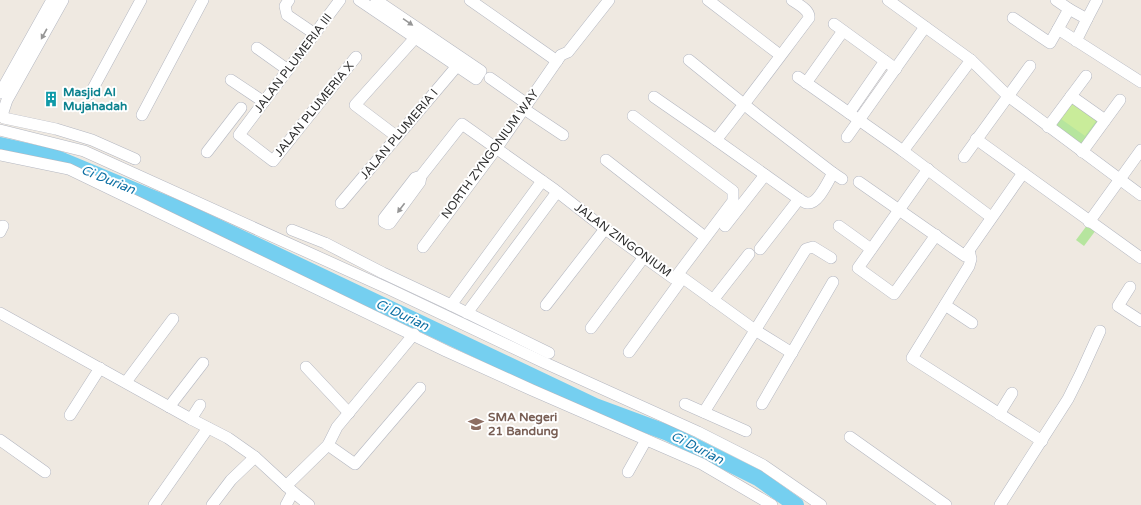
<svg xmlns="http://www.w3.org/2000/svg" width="1141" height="505" viewBox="0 0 1141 505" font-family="'Varela Round',sans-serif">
	<rect width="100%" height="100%" fill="#efe9e1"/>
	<g fill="#b6e59e">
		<polygon points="1071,100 1100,121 1081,148 1052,126"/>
		<polygon points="1088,224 1096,230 1084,246 1076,240"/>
	</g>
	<polygon fill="#c9ec9a" points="1072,104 1096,121 1085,136 1061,119"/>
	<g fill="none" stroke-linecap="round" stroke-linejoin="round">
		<polyline stroke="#75cff0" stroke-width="16" points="0,145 54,157 184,211 595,406 668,433 758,478 796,505"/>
		<defs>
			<g id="minor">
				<polyline points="63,0 7,100 3,112 4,118 56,129 92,140 135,159"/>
				<polyline points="289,0 285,6 287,15 315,34"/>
				<polyline points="340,0 239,135 273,161 356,57"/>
				<polyline points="359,0 476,79 481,71 376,0"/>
				<polyline points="470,0 557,61"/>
				<polyline points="708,0 780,55"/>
				<polyline points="888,0 971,60 1008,96 1141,195"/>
				<polyline points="1056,0 1069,9"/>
				<polyline points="1013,18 1050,43 1058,29"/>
				<polyline points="1087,19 1097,0"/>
				<polyline points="834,24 896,69"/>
				<polyline points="1076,41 1087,19 1069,9 1058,29 1141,82"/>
				<polyline points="257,48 288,70"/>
				<path d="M689 60 756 114 833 173C828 181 818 205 807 203 805 203 801 200 799 199L716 140C748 100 778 59 809 18 810 10 799 5 792 0"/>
				<polyline points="798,77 903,151 991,217"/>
				<polyline points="490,78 527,104"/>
				<polyline points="231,80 264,102"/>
				<polyline points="806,83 843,31"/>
				<polyline points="0,93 52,0"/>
				<polyline points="90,94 141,0"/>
				<polyline points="1071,96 1105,120"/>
				<polyline points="654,97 716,140"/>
				<polyline points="524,109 563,135"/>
				<polyline points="849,113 885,61"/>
				<polyline points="142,115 203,0"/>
				<polyline points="1048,127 1086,76"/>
				<polyline points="0,130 84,151 389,289 543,362 698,432 763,465 821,505"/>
				<polyline points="396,136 355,105 415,38"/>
				<polyline points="847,137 925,27"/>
				<polyline points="976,139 1141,258"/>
				<polyline points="903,151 971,60"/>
				<polyline points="207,152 241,108"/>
				<polyline points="1082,152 1120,100"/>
				<polyline points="0,155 69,169 446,351 532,390 702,464 772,505"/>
				<polyline points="964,157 1030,66"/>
				<polyline points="606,160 705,237"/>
				<polyline points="928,169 858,268 894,294 936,235"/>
				<polyline points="833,173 842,179"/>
				<polyline points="421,176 415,178 384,218 384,222 388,224 390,223 420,182 421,176 462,124 555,190 605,229 673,278 683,278 755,330 792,353"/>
				<polyline points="859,182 965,256 1023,173"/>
				<polyline points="341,203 457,66"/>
				<polyline points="1089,222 1141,150"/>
				<polyline points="725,226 765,175"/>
				<polyline points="839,226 871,249"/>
				<polyline points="292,230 325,243 383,273 451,305 549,353"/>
				<polyline points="0,232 3,226"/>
				<polyline points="423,247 496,149 561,55 568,52 609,0"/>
				<polyline points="760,249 799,199"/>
				<polyline points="969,250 971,259 969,266 912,358 1042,441"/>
				<polyline points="1130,287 1118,306 1141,321"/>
				<polyline points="713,300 749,254"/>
				<polyline points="451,305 542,181"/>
				<polyline points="546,305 605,229"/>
				<polyline points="945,305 972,323"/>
				<polyline points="0,313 191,419 228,438 255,457 293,492 309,505"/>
				<polyline points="467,313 557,192"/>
				<polyline points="591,328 644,257"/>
				<polyline points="629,352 679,283 678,274 733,201 733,191 633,116"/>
				<polyline points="306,367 349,413"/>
				<polyline points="126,382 173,319"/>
				<polyline points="685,404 746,431"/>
				<polyline points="762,404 833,282"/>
				<polyline points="169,407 203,363"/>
				<polyline points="704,412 806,249 813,247 831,258"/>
				<polyline points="999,414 1012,393"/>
				<polyline points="70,415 100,368"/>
				<polyline points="191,419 200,405"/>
				<polyline points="850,437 946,505"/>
				<polyline points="0,440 45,472"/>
				<polyline points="328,445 355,464 420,388"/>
				<polyline points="628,472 646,440"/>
				<polyline points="286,486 328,445 337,427 414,334"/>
				<polyline points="154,505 208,428"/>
				<polyline points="212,505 231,480 255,457"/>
				<polyline points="286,505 293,492"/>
				<polyline points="1000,505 1068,399 1080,375 1100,331"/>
			</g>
		</defs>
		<use href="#minor" stroke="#b4b7c1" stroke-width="12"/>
		<use href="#minor" stroke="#fff" stroke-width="11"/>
	</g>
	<defs><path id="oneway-solid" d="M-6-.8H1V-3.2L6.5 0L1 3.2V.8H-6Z"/></defs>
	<g fill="#969696">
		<use href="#oneway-solid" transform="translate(408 22) rotate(34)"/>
		<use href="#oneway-solid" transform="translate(44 34) rotate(119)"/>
		<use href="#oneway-solid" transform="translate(401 208) rotate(127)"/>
	</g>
	<defs>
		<symbol id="building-bare" viewBox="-9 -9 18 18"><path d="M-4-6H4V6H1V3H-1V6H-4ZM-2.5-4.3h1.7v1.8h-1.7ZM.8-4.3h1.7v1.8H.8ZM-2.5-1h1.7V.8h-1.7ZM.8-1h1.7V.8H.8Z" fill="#0f9aa8" stroke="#fff" stroke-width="2.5" paint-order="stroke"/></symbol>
		<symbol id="school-bare" viewBox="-9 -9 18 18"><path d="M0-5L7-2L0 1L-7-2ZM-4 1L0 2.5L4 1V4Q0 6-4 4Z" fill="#8d6e63" stroke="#fff" stroke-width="2.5" paint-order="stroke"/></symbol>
	</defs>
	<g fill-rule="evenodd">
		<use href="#building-bare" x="40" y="88" width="22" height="22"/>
		<use href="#school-bare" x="465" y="413" width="22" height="22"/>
	</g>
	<g text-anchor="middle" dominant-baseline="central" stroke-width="4" stroke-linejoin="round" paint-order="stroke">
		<g font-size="12" fill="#2e2e2e" stroke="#fff">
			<text transform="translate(293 63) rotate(-53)">JALAN PLUMERIA III</text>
			<text transform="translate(314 109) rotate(-51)">JALAN PLUMERIA X</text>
			<text transform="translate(399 134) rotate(-50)">JALAN PLUMERIA I</text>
			<text transform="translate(490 154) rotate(-54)">NORTH ZYNGONIUM WAY</text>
			<text transform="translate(623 240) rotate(36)">JALAN ZINGONIUM</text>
		</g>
		<g font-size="12" font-weight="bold" fill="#0d838f" stroke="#fff" text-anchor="start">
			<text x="63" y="92">Masjid Al<tspan x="63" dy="14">Mujahadah</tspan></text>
		</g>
		<g font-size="12" font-weight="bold" fill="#785e54" stroke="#fff" text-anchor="start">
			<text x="488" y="417">SMA Negeri<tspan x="488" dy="14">21 Bandung</tspan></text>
		</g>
		<g font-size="13" font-style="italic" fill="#0d6fa3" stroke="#fff">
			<text transform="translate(108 180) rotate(22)">Ci Durian</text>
			<text transform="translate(402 315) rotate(25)">Ci Durian</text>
			<text transform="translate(697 448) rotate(27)">Ci Durian</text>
		</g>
	</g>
</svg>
